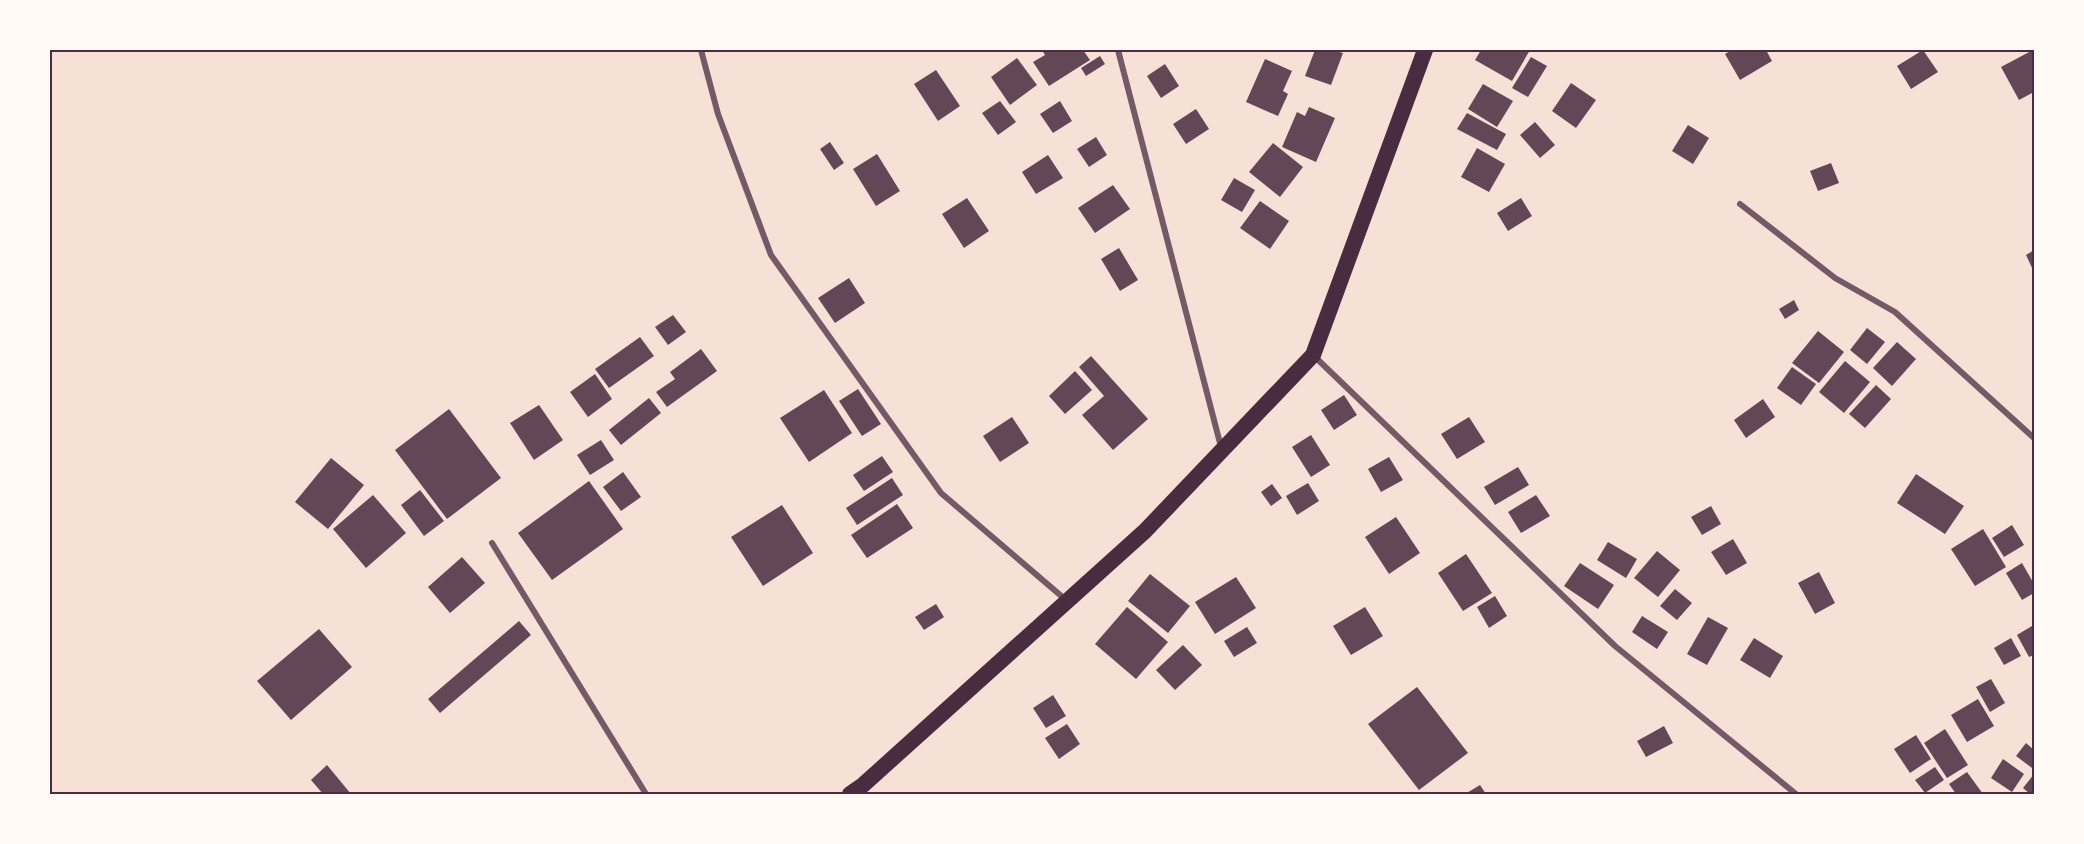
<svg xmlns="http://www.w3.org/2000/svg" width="2084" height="844" viewBox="0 0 2084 844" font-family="Inter,sans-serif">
	<rect width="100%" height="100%" fill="#f7e1d7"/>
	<g fill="#644757">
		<polygon points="1042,50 1083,50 1090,60 1049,86 1033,62 1045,55"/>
		<polygon points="1315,50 1333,50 1343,53 1331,85 1305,76"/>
		<polygon points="1481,50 1530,50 1512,81 1475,60"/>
		<polygon points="1732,50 1766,50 1772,61 1740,80 1725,54"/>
		<polygon points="1923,50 1938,72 1911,89 1897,66"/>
		<polygon points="2033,50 2034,92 2019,100 2001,67"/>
		<polygon points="1100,56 1105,64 1086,76 1081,68"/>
		<polygon points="1531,57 1547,66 1528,97 1512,88"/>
		<polygon points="1017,58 1037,85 1010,105 991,77"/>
		<polygon points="1265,59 1292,71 1283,91 1288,94 1278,116 1246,102"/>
		<polygon points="1165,64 1179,86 1161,98 1147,76"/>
		<polygon points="936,70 960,106 938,121 914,84"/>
		<polygon points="1571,83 1596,100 1576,128 1552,111"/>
		<polygon points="1483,84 1513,101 1497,127 1468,109"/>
		<polygon points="1000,101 1016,122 998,135 982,113"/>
		<polygon points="1060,101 1072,121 1053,133 1040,114"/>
		<polygon points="1309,107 1335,118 1316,162 1282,147 1297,112 1305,116"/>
		<polygon points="1196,109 1209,129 1186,144 1173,124"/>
		<polygon points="1467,113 1506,134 1497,150 1457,129"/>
		<polygon points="1535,122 1555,145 1540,158 1520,135"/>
		<polygon points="1688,125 1709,138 1693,164 1672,151"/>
		<polygon points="1096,137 1107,155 1089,167 1077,149"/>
		<polygon points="830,142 844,163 834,170 820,149"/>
		<polygon points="1273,143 1303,167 1280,197 1249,172"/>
		<polygon points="1477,148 1505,164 1489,192 1461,177"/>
		<polygon points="877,154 900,191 876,206 853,169"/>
		<polygon points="1048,155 1063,178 1036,194 1022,172"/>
		<polygon points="1831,163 1839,183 1818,191 1810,171"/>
		<polygon points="1234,178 1255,190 1242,212 1221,200"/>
		<polygon points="1113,185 1130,209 1095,233 1078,208"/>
		<polygon points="967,198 989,231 964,248 942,214"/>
		<polygon points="1521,198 1532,216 1508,231 1497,213"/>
		<polygon points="1260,201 1289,221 1270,249 1240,228"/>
		<polygon points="1119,248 1138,280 1120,291 1101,259"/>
		<polygon points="2034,250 2034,272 2026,255"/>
		<polygon points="849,278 865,303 835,323 818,298"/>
		<polygon points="1794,300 1799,310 1785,319 1779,309"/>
		<polygon points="673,315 686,332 668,345 655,327"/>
		<polygon points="1867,328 1885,342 1867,364 1850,350"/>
		<polygon points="1818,331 1844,352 1819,383 1792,363"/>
		<polygon points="640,337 654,356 609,388 595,369"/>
		<polygon points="1897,342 1916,359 1892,386 1873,368"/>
		<polygon points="701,349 717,371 667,407 656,392 675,379 670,372"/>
		<polygon points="1091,356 1148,419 1113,450 1082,415 1104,396 1079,367"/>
		<polygon points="1845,361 1870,382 1844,413 1819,392"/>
		<polygon points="1792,367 1816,384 1801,405 1777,388"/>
		<polygon points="1075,371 1092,390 1065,414 1049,396"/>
		<polygon points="595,374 612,399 588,417 570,392"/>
		<polygon points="1876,385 1891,399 1865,428 1849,414"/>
		<polygon points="858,389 881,424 862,436 839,401"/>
		<polygon points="824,390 852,433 809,462 780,418"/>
		<polygon points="1344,395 1357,415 1334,430 1321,410"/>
		<polygon points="649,398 661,413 621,445 609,430"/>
		<polygon points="1763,399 1775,417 1746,438 1734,420"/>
		<polygon points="539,405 563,440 534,460 510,423"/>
		<polygon points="449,409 501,478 447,519 395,450"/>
		<polygon points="1012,417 1029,443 1000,462 983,436"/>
		<polygon points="1469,417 1485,442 1457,459 1441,434"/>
		<polygon points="1311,435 1330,465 1311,477 1292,447"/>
		<polygon points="601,440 614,460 590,475 577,455"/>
		<polygon points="882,456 893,472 864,491 853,475"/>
		<polygon points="1389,457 1403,480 1381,492 1368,469"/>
		<polygon points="331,458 364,485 328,529 295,502"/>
		<polygon points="1518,467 1529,485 1495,505 1484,487"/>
		<polygon points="623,472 641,497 621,511 603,487"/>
		<polygon points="1916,474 1964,506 1945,534 1897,503"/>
		<polygon points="892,478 903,495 857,525 846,508"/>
		<polygon points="589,481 623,529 552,580 518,533"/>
		<polygon points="1308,483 1319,501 1297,515 1286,496"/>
		<polygon points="1272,484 1282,498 1271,506 1261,492"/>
		<polygon points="420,490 444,521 424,536 401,505"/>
		<polygon points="373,495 406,533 366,568 333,529"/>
		<polygon points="1536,495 1550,516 1521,533 1508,512"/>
		<polygon points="897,504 913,528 867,558 851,535"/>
		<polygon points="782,505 813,553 763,586 731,537"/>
		<polygon points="1711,506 1721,524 1702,535 1691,517"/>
		<polygon points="1396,517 1420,553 1389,574 1365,537"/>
		<polygon points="2012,525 2024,545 2004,557 1992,538"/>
		<polygon points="1983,529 2006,567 1975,586 1951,549"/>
		<polygon points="1733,539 1747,563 1726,575 1711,552"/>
		<polygon points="1608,542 1637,559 1626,578 1597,560"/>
		<polygon points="1657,551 1680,570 1658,597 1634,578"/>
		<polygon points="1466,554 1492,593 1463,611 1438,573"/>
		<polygon points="462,557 485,583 450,613 428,587"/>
		<polygon points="1580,563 1614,585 1598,609 1564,586"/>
		<polygon points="2022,563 2034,584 2034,593 2022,600 2006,573"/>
		<polygon points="1819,572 1835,603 1815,614 1798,583"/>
		<polygon points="1150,574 1190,606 1168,633 1128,601"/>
		<polygon points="1236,577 1256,608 1215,634 1195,602"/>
		<polygon points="1675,589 1692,603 1677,620 1660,606"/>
		<polygon points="1495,596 1507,616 1489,628 1477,607"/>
		<polygon points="936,604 944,617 924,630 915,617"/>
		<polygon points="1127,607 1168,642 1136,679 1095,644"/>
		<polygon points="1365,607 1383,636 1351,655 1333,626"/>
		<polygon points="1642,616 1668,632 1657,649 1632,632"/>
		<polygon points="1708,617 1728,628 1707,665 1687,654"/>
		<polygon points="519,621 531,635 440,713 428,699"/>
		<polygon points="2032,626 2034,632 2034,655 2029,657 2017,635"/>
		<polygon points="1247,627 1257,643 1234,657 1224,641"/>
		<polygon points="319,629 352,667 291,720 257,681"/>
		<polygon points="1754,638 1783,656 1770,678 1740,660"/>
		<polygon points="2011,638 2021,656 2004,665 1994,648"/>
		<polygon points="1183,645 1202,665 1175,690 1156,670"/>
		<polygon points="1991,679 2005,703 1990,712 1976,687"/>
		<polygon points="1417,687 1468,753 1419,790 1368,724"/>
		<polygon points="1053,695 1066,716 1046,728 1033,708"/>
		<polygon points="1978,699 1994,726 1967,742 1951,715"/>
		<polygon points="1067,724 1080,744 1059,759 1045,738"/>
		<polygon points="1664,726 1673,743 1646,757 1637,741"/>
		<polygon points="1945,729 1968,765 1947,778 1924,743"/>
		<polygon points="1916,735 1931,759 1910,773 1894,749"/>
		<polygon points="2026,743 2034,750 2034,765 2032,768 2016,756"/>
		<polygon points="2003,759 2024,774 2012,792 1991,778"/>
		<polygon points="327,765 351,794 323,794 311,780"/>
		<polygon points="1935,767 1944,780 1925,793 1915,780"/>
		<polygon points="1967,772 1983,794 1956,794 1949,784"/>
		<polygon points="2034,774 2034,794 2030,794 2023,788"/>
		<polygon points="1480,785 1486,794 1465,794"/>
	</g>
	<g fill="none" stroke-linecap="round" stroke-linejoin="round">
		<g stroke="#755966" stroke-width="6">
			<polyline points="701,50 718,114 771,255 941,493 1066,600"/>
			<polyline points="1118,50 1221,447"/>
			<polyline points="1740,204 1835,278 1895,312 2034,438"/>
			<polyline points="1313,355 1615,646 1796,794"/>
			<polyline points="492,543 646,794"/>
		</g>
		<polyline stroke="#4a2c40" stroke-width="16" points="850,794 863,785 1145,531 1313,355 1425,50"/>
	</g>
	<rect width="2084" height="844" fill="none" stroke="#fffaf5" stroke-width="102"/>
	<rect x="51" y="51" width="1982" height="742" fill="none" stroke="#4a2c40" stroke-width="2"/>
</svg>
